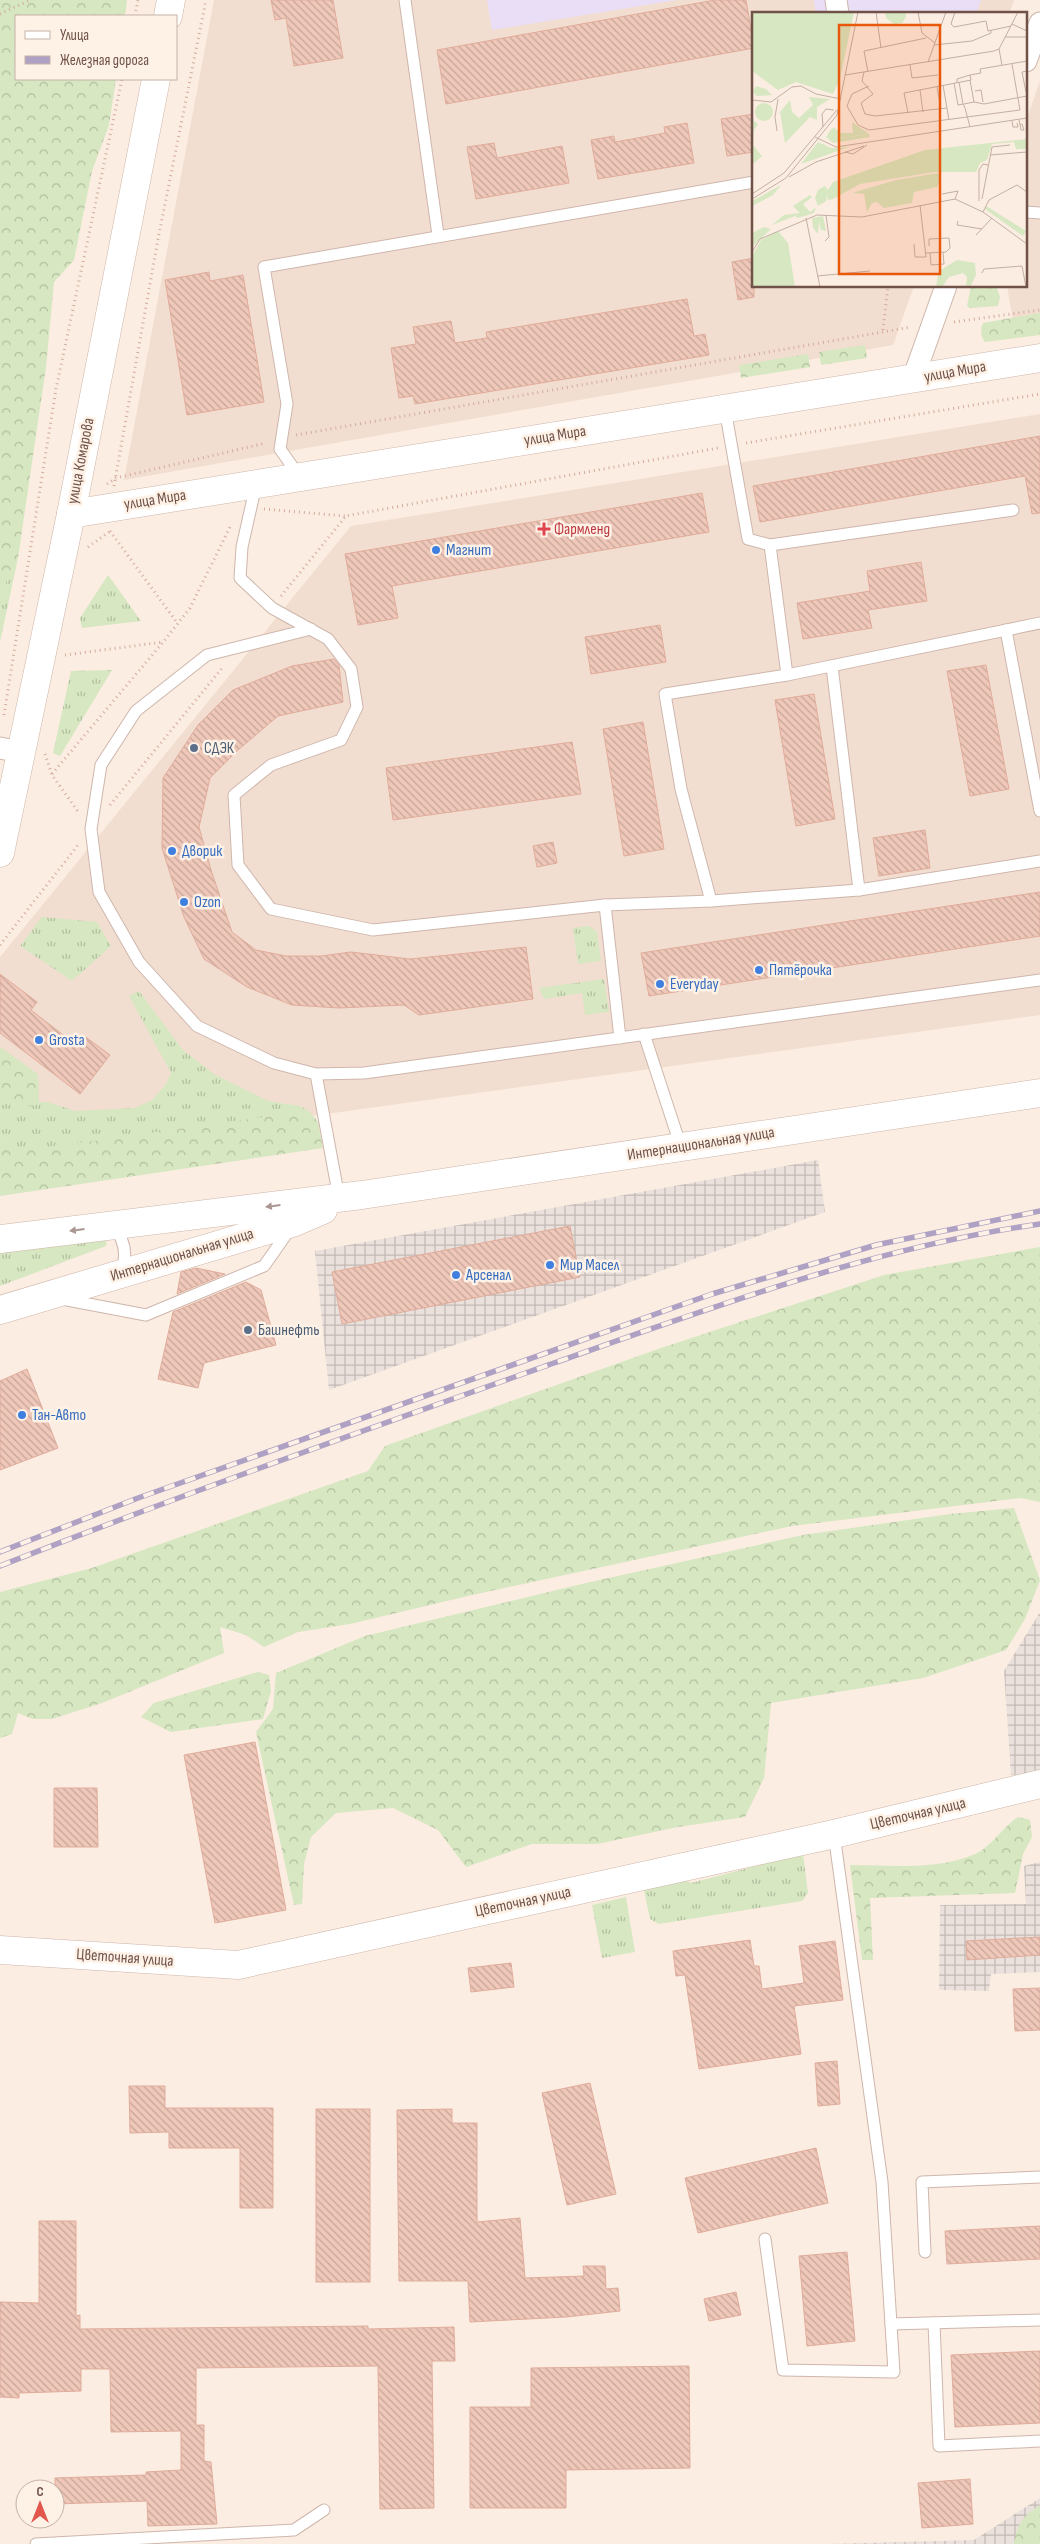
<svg xmlns="http://www.w3.org/2000/svg" width="1040" height="2544" viewBox="0 0 1040 2544" font-family="'Sofia Sans Condensed',sans-serif">
	<defs>
		<pattern id="industrial-grid" width="8" height="8" patternUnits="userSpaceOnUse" patternTransform="scale(1.25)"><rect width="8" height="8" fill="#eae1dc"/><path d="M0 4h8M4 0v8" fill="none" stroke="#c2b9b4"/></pattern>
		<pattern id="grass-tufts" width="24" height="20" patternUnits="userSpaceOnUse" patternTransform="scale(1.25)"><rect width="24" height="20" fill="#d6e7c1"/><path d="M3 7l-1-3M5 7V3M7 7l1-3M15 17l-1-3M17 17v-4M19 17l1-3" fill="none" stroke="#b2be9f"/></pattern>
		<pattern id="forest-crowns" width="20" height="18" patternUnits="userSpaceOnUse" patternTransform="scale(1.25)"><rect width="20" height="18" fill="#d6e7c1"/><path d="M2 6a3 3 0 1 1 6 0M12 15a3 3 0 1 1 6 0" fill="none" stroke="#b2be9f"/></pattern>
		<pattern id="building-back-hatch" width="6" height="6" patternUnits="userSpaceOnUse" patternTransform="scale(1.25)"><rect width="6" height="6" fill="#efc8ba"/><path d="M-1 5l2 2M0 0l6 6M5-1l2 2" fill="none" stroke="#c6a599"/></pattern>
	</defs>
	<rect width="100%" height="100%" fill="#fbede1"/>
	<g fill="#f2ded0">
		<polygon points="214,0 1014,0 1009,14 754,14 754,286 914,286 893,345 124,480"/>
		<polygon points="1040,81 1040,316 1013,320 1007,286 1026,286 1026,121"/>
		<polygon points="1040,414 1040,1015 16,1157 0,1147 0,957 351,526"/>
	</g>
	<g fill="url(#industrial-grid)">
		<polygon points="818,1160 825,1212 329,1390 315,1251"/>
		<polygon points="1040,1612 1040,1773 1011,1775 1004,1671"/>
		<polygon points="1040,1862 1040,1972 991,1974 989,1991 939,1990 940,1905 1026,1904 1024,1866"/>
		<polygon points="1040,2498 1040,2544 827,2544 974,2540"/>
	</g>
	<g fill="#eadef7">
		<polygon points="487,0 677,0 492,30"/>
		<polygon points="814,0 981,0 976,14 816,14"/>
	</g>
	<g fill="url(#grass-tufts)">
		<polygon points="18,558 0,642 0,594"/>
		<polygon points="108,575 141,621 82,628 80,618"/>
		<polygon points="112,670 60,756 53,753 71,671"/>
		<polygon points="42,917 97,922 111,946 72,981 20,946"/>
		<polygon points="589,926 597,932 601,961 578,964 573,928"/>
		<polygon points="604,979 609,1012 585,1015 582,993 544,999 539,988"/>
		<polygon points="139,991 183,1050 214,1074 268,1101 300,1106 309,1111 21,1151 0,1137 0,1098 7,1103 48,1102 75,1111 135,1108 152,1100 166,1084 171,1073 129,996"/>
		<polygon points="107,1239 106,1246 0,1286 0,1250"/>
		<polygon points="766,1854 803,1854 808,1893 802,1901 659,1924 650,1919 644,1890 648,1886 682,1878 691,1883 760,1865"/>
		<polygon points="626,1897 635,1952 602,1958 592,1905"/>
	</g>
	<g fill="url(#forest-crowns)">
		<polygon points="0,0 127,0 125,16 16,16 16,79 116,79 109,125 92,171 74,260 54,282 46,367 18,558 0,594"/>
		<polygon points="971,286 996,286 1000,297 998,306 971,308 967,306"/>
		<path d="M1040 313V335L985 342C981 338 980 329 983 323Z"/>
		<polygon points="865,345 867,358 821,365 819,352"/>
		<polygon points="808,354 810,367 741,378 739,365"/>
		<path d="M0 1047 38 1074 39 1104C24 1109 13 1108 0 1098Z"/>
		<polygon points="309,1111 318,1122 323,1148 0,1196 0,1137 21,1151"/>
		<polygon points="1040,1247 1040,1502 1021,1498 792,1526 472,1595 350,1624 298,1632 264,1647 246,1635 220,1627 224,1653 102,1703 52,1719 33,1719 18,1713 12,1734 0,1738 0,1592 92,1568 368,1471 385,1446 661,1348 884,1275"/>
		<polygon points="1014,1508 1040,1580 1025,1619 1006,1650 923,1678 771,1703 764,1778 745,1817 678,1827 597,1844 532,1844 466,1867 438,1830 393,1808 336,1813 311,1837 304,1864 302,1904 294,1905 256,1732 273,1709 276,1673 365,1636 586,1583 803,1535 950,1514"/>
		<polygon points="258,1672 269,1675 271,1691 263,1719 171,1732 141,1717 154,1703"/>
		<path d="M1018 1817 1030 1820 1032 1837 1023 1854 1015 1893 870 1898 873 1960H862L850 1865C891 1865 936 1871 975 1854 990 1848 1003 1827 1018 1817Z"/>
		<path d="M1040 2505V2544H1014C1016 2525 1024 2515 1040 2505Z"/>
	</g>
	<g fill="url(#building-back-hatch)" stroke="#e1ac9b">
		<polygon points="271,0 333,0 343,58 294,66 286,18 275,20"/>
		<polygon points="715,0 746,0 754,48 446,104 437,50"/>
		<polygon points="754,114 754,152 727,156 721,119"/>
		<polygon points="687,123 694,163 598,179 591,140 614,136 615,142 665,133 664,127"/>
		<polygon points="494,143 497,158 562,146 569,183 476,199 467,147"/>
		<polygon points="754,258 754,297 738,300 732,262"/>
		<polygon points="209,272 210,281 243,275 264,402 187,415 165,280"/>
		<polygon points="687,299 694,336 705,334 709,355 415,404 413,396 399,398 391,348 416,344 413,327 451,321 455,343 487,338 486,332"/>
		<polygon points="1040,436 1040,513 1032,514 1025,476 760,522 753,486"/>
		<polygon points="702,493 709,532 392,586 398,618 358,625 345,554"/>
		<polygon points="921,562 927,601 868,610 872,628 803,639 797,603 870,591 867,571"/>
		<polygon points="660,625 666,662 591,674 585,637"/>
		<polygon points="334,659 339,665 343,702 278,716 238,750 210,778 199,827 211,870 232,932 256,950 286,956 321,956 351,952 410,959 526,947 533,999 419,1015 404,1005 339,1008 292,1005 247,987 204,959 184,917 162,848 163,778 198,725 233,690 292,666"/>
		<polygon points="986,665 1009,789 970,796 947,671"/>
		<polygon points="814,694 835,819 796,826 775,700"/>
		<polygon points="643,722 664,849 624,856 603,729"/>
		<polygon points="572,742 581,794 393,820 386,768"/>
		<polygon points="925,830 930,868 879,876 873,838"/>
		<polygon points="553,842 557,863 537,867 533,846"/>
		<polygon points="1040,892 1040,936 649,996 641,953"/>
		<polygon points="0,974 37,1002 31,1010 76,1045 83,1035 110,1055 80,1094 0,1033"/>
		<polygon points="570,1226 580,1277 342,1324 332,1272"/>
		<polygon points="196,1268 225,1274 177,1294 181,1272"/>
		<polygon points="246,1282 261,1290 276,1345 204,1363 198,1388 158,1379 173,1312"/>
		<polygon points="27,1369 58,1448 0,1470 0,1381"/>
		<polygon points="255,1742 286,1910 215,1923 184,1755"/>
		<polygon points="54,1788 97,1788 98,1847 54,1847"/>
		<polygon points="1040,1937 1040,1955 967,1960 966,1941"/>
		<polygon points="750,1940 754,1966 759,1966 762,1989 804,1983 799,1946 835,1941 843,2000 794,2006 801,2054 699,2069 685,1975 676,1976 673,1951"/>
		<polygon points="511,1963 514,1987 471,1992 468,1968"/>
		<polygon points="1040,1988 1040,2030 1015,2031 1013,1989"/>
		<polygon points="837,2061 840,2104 818,2106 815,2063"/>
		<polygon points="590,2083 616,2194 567,2205 542,2093"/>
		<polygon points="129,2086 165,2086 165,2108 273,2108 273,2208 240,2208 240,2148 169,2148 169,2132 130,2133"/>
		<rect x="316" y="2109" width="54" height="173"/>
		<polygon points="452,2109 452,2123 477,2123 477,2222 520,2218 525,2278 584,2276 583,2266 605,2266 606,2289 618,2288 620,2311 566,2317 470,2322 468,2281 399,2281 397,2110"/>
		<polygon points="816,2148 828,2203 698,2233 685,2178"/>
		<polygon points="39,2221 76,2221 76,2316 80,2315 80,2329 368,2326 368,2329 454,2327 455,2361 432,2361 434,2508 380,2509 378,2366 196,2368 196,2425 204,2425 204,2461 211,2462 217,2524 148,2526 147,2501 55,2504 55,2478 146,2475 146,2472 181,2470 181,2431 111,2432 110,2369 81,2369 81,2391 19,2393 19,2398 0,2397 0,2302 39,2303"/>
		<polygon points="1040,2226 1040,2259 947,2264 945,2231"/>
		<polygon points="847,2252 855,2341 807,2346 799,2256"/>
		<polygon points="736,2292 741,2315 709,2321 704,2299"/>
		<polygon points="1040,2351 1040,2423 955,2427 951,2355"/>
		<polygon points="689,2366 690,2468 566,2470 566,2508 470,2508 470,2407 531,2407 531,2368"/>
		<polygon points="970,2479 973,2524 922,2528 918,2483"/>
	</g>
	<g fill="none" stroke-linecap="round" stroke-linejoin="round">
		<defs>
			<g id="lane">
				<polyline points="405,0 438,235"/>
				<polyline points="1026,212 1040,213"/>
				<polyline points="725,409 748,539 770,545 1013,510"/>
				<polyline points="299,476 280,449 287,404 264,267 754,182"/>
				<polyline points="256,485 242,547 240,578 272,608 328,639 351,669 357,707 341,740 271,765 234,795 238,865 271,909 373,930 605,905 711,901 859,890 1040,861"/>
				<polyline points="770,545 787,675"/>
				<polyline points="311,629 207,655 136,711 101,765 91,829 99,892 139,962 197,1026 274,1063 316,1074 364,1073 1040,980"/>
				<polyline points="1006,630 1040,811"/>
				<polyline points="832,666 859,890"/>
				<polyline points="711,901 681,789 665,694 787,675 1040,623"/>
				<polyline points="605,905 620,1038"/>
				<polyline points="644,1034 681,1147"/>
				<polyline points="316,1074 339,1198"/>
				<path d="M113 1226C125 1240 128 1255 121 1272"/>
				<polyline points="62,1299 146,1315 264,1266 290,1229"/>
				<polyline points="765,2239 783,2370 894,2372 882,2182 834,1834"/>
				<polyline points="925,2252 922,2182 1040,2177"/>
				<polyline points="934,2323 939,2446 1040,2441"/>
				<polyline points="891,2324 1040,2320"/>
				<polyline points="36,2544 294,2530 324,2510"/>
			</g>
			<g id="street">
				<polyline points="836,0 838,14"/>
				<polyline points="1026,61 1040,23"/>
				<polyline points="913,379 946,286"/>
				<polyline points="0,748 21,752"/>
			</g>
			<g id="secondary">
				<polyline points="168,16 171,0"/>
				<polyline points="71,514 1040,358"/>
				<polyline points="0,853 71,514 156,79"/>
				<polyline points="0,1239 362,1195 1040,1093"/>
				<polyline points="0,1310 295,1222 323,1210"/>
				<polyline points="0,1950 238,1965 834,1834 1040,1784"/>
			</g>
		</defs>
		<use href="#lane" stroke="#ceb6ac" stroke-width="13"/>
		<use href="#street" stroke="#ceb6ac" stroke-width="23"/>
		<use href="#secondary" stroke="#d0b5a9" stroke-width="29"/>
		<g stroke="#d4ab9e" stroke-width="3" stroke-dasharray="1 4" stroke-linecap="butt">
			<polyline points="0,14 30,0"/>
			<polyline points="135,16 138,0"/>
			<polyline points="954,322 1040,310"/>
			<polyline points="883,330 888,286"/>
			<polyline points="296,435 911,327"/>
			<polyline points="746,443 1040,394"/>
			<polyline points="107,484 116,478 266,443"/>
			<polyline points="114,486 158,239 206,0"/>
			<polyline points="264,509 345,516"/>
			<polyline points="110,531 178,624"/>
			<polyline points="88,547 109,532"/>
			<polyline points="281,596 346,516 718,448"/>
			<polyline points="65,655 163,642"/>
			<polyline points="4,715 56,389 122,79"/>
			<polyline points="45,754 52,775 79,813"/>
			<polyline points="52,774 164,641 190,608 230,527"/>
			<polyline points="110,805 223,667"/>
			<polyline points="0,945 78,845"/>
		</g>
		<use href="#lane" stroke="#fff" stroke-width="11"/>
		<use href="#street" stroke="#fff" stroke-width="21"/>
		<use href="#secondary" stroke="#fff" stroke-width="28"/>
		<defs>
			<g id="rail">
				<polyline points="0,1552 138,1498 712,1294 876,1245 1040,1211"/>
				<path d="M0 1566C183 1494 368 1429 554 1363 710 1308 875 1247 1040 1224"/>
			</g>
		</defs>
		<use href="#rail" stroke="#afa1c3" stroke-width="5.5"/>
		<use href="#rail" stroke="#fef2e7" stroke-width="4" stroke-dasharray="11" stroke-linecap="butt"/>
	</g>
	<defs><path id="oneway-solid" d="M-6-.8H1V-3.2L6.5 0L1 3.2V.8H-6Z" transform="scale(1.25)"/></defs>
	<g fill="#aa9792">
		<use href="#oneway-solid" transform="translate(273 1206) rotate(173)"/>
		<use href="#oneway-solid" transform="translate(77 1230) rotate(173)"/>
	</g>
	<path fill="#e0444e" stroke="#fef2e7" stroke-width="2" d="M541.5 521.5h5v5h5v5h-5v5h-5v-5h-5v-5h5z"/>
	<g fill="#3f7fe0" stroke="#fef2e7" stroke-width="2">
		<circle cx="436" cy="550" r="5"/>
		<circle cx="172" cy="851" r="5"/>
		<circle cx="184" cy="902" r="5"/>
		<circle cx="759" cy="970" r="5"/>
		<circle cx="660" cy="984" r="5"/>
		<circle cx="39" cy="1040" r="5"/>
		<circle cx="550" cy="1265" r="5"/>
		<circle cx="456" cy="1275" r="5"/>
		<circle cx="22" cy="1415" r="5"/>
	</g>
	<g fill="#5c6f8a" stroke="#fef2e7" stroke-width="2">
		<circle cx="194" cy="748" r="5"/>
		<circle cx="248" cy="1330" r="5"/>
	</g>
	<g text-anchor="middle" dominant-baseline="central" stroke-width="5" stroke-linejoin="round" paint-order="stroke">
		<g font-size="16" fill="#715249" stroke="#fef2e7">
			<text transform="translate(955 372) rotate(-10)">улица Мира</text>
			<text transform="translate(555 436) rotate(-9)">улица Мира</text>
			<text transform="translate(81 461) rotate(-79)">улица Комарова</text>
			<text transform="translate(155 500) rotate(-9)">улица Мира</text>
			<text transform="translate(701 1144) rotate(-9)">Интернациональная улица</text>
			<text transform="translate(182 1255) rotate(-17)">Интернациональная улица</text>
			<text transform="translate(918 1814) rotate(-13)">Цветочная улица</text>
			<text transform="translate(523 1902) rotate(-12)">Цветочная улица</text>
			<text transform="translate(125 1958) rotate(4)">Цветочная улица</text>
		</g>
		<g font-size="16" fill="#be3a42" stroke="#fef2e7" text-anchor="start">
			<text x="554" y="529">Фармленд</text>
		</g>
		<g font-size="16" fill="#366cbe" stroke="#fef2e7" text-anchor="start">
			<text x="446" y="550">Магнит</text>
			<text x="182" y="851">Дворик</text>
			<text x="194" y="902">Ozon</text>
			<text x="769" y="970">Пятёрочка</text>
			<text x="670" y="984">Everyday</text>
			<text x="49" y="1040">Grosta</text>
			<text x="560" y="1265">Мир Масел</text>
			<text x="466" y="1275">Арсенал</text>
			<text x="32" y="1415">Тан-Авто</text>
		</g>
		<g font-size="16" fill="#4e5e75" stroke="#fef2e7" text-anchor="start">
			<text x="204" y="748">СДЭК</text>
			<text x="258" y="1330">Башнефть</text>
		</g>
	</g>
	<g transform="translate(752 12)">
		<rect width="275" height="275" fill="#fbede1"/>
		<path d="M100 110 117 122 89 126 81 120V115L89 121H101ZM66 130 79 136 97 135 49 152Z" fill="#d6e7c1"/>
		<path d="M0 0H102L88 67 81 82 44 70 26 78 0 59ZM4 74 14 77 20 83 5 84 1 80ZM57 85 78 87 65 95V108L58 105 33 131 28 100 38 88 40 100 47 106 61 93ZM3 100a9 9 0 1 1 18 0a9 9 0 1 1-18 0ZM0 107 6 112 2 118 1 133 10 144 0 153ZM80 116 89 126 117 122 118 125 81 131 74 125ZM275 127V137H264L262 130 240 132 235 148 228 151 224 160H182L108 172 81 187 76 188 75 183 74 189 66 194 63 186 66 178 73 174 76 178 81 170 173 138ZM186 161 189 168 185 175 162 180 160 191 132 196 125 190 120 191 115 200 112 182 100 181 144 168ZM29 173 21 183 0 194V189ZM58 183 60 185 51 192 58 200 64 195 62 201 46 206 43 204 20 213 32 203 48 201 41 194ZM234 194 274 219 271 224 233 197ZM71 204 74 219 69 218 67 210 66 222 61 216 60 206ZM12 215 19 217 0 235V221ZM26 219 36 231 43 275H0V244L9 228ZM205 248 223 251 224 263 218 275H214L215 265 211 261 197 265 190 275H184L187 259Z" fill="#d6e7c1"/>
		<path d="M133 0H154V5L150 11 142 12 134 6Z" fill="#d6e7c1"/>
		<path fill="none" stroke="#c4afa4" stroke-width="1" d="M124 0 129 36M166 0 170 21 183 31M203 0 199 12 202 15 234 9 236 19 259 14M260 12 275 19M253 25H275M182 33 220 29 239 21V18M247 37 250 53M176 50 194 0M158 53 160 66 186 63M112 60 110 69 121 82 109 91 113 102 123 104 195 96M116 60 112 39 174 26M93 63 242 39 247 37 266 0M207 70 211 92M202 71 206 93 211 92 213 96 218 115M205 71V67L218 63M191 73 197 108M117 74 100 82 95 94 106 113 117 118 268 98 260 52M185 75 189 97M168 78 171 100M223 79 229 78 231 90M274 80 270 60 275 59M0 88 19 90 40 75 49 74 64 82 89 87M222 90 232 92 275 84M212 92 222 90 218 68M156 101 152 81 219 68 218 63 229 61 228 57 275 49M267 108 269 118H272L270 112 268 113M260 109 261 115H266L265 111M71 115 70 102 74 97 82 98M25 119 23 105 26 87M63 125 84 135 275 106M93 140 101 142 115 133M238 143 275 140M37 165 64 150 112 134M0 182 32 161 85 98M190 182 206 179 203 187M0 187 34 166 85 103 106 0M230 187 240 135 258 133M227 189V158L231 152 236 153M231 200 237 188 265 173 275 180M54 206 68 275M206 209 205 213 230 217M224 223 240 206M73 229 77 225 74 203M162 232 163 245H174L168 193M0 240 8 227 65 203 110 205 203 187 231 200 275 232M174 241 194 240 198 236 197 226 177 227V234M178 241 179 253 192 252 191 240M230 261 232 257 270 254 274 275M65 264 118 259"/>
		<path fill="#e8590c" fill-opacity="0.15" stroke="#e8590c" stroke-width="2.5" d="M87 13H188V262H87Z"/>
		<rect width="275" height="275" fill="none" stroke="#715249" stroke-width="2.5"/>
	</g>
	<rect x="15" y="15" width="162" height="65" fill="#fef2e7" stroke="#c6b2a8"/>
	<rect x="25" y="31" width="25" height="8" fill="#ffffff" stroke="#c6b2a8"/>
	<text x="60" y="40" font-size="15" fill="#715249">Улица</text>
	<rect x="25" y="56" width="25" height="8" fill="#afa1c3" stroke="#c6b2a8"/>
	<text x="60" y="65" font-size="15" fill="#715249">Железная дорога</text>
	<g transform="translate(40 2504)"><circle r="24" fill="#fef2e7" stroke="#c6b2a8"/>
	<path d="M0-4L9 19L0 12L-9 19Z" fill="#e1574b"/>
	<text y="-8" font-size="14" font-weight="bold" text-anchor="middle" fill="#715249">С</text>
	</g>
</svg>
